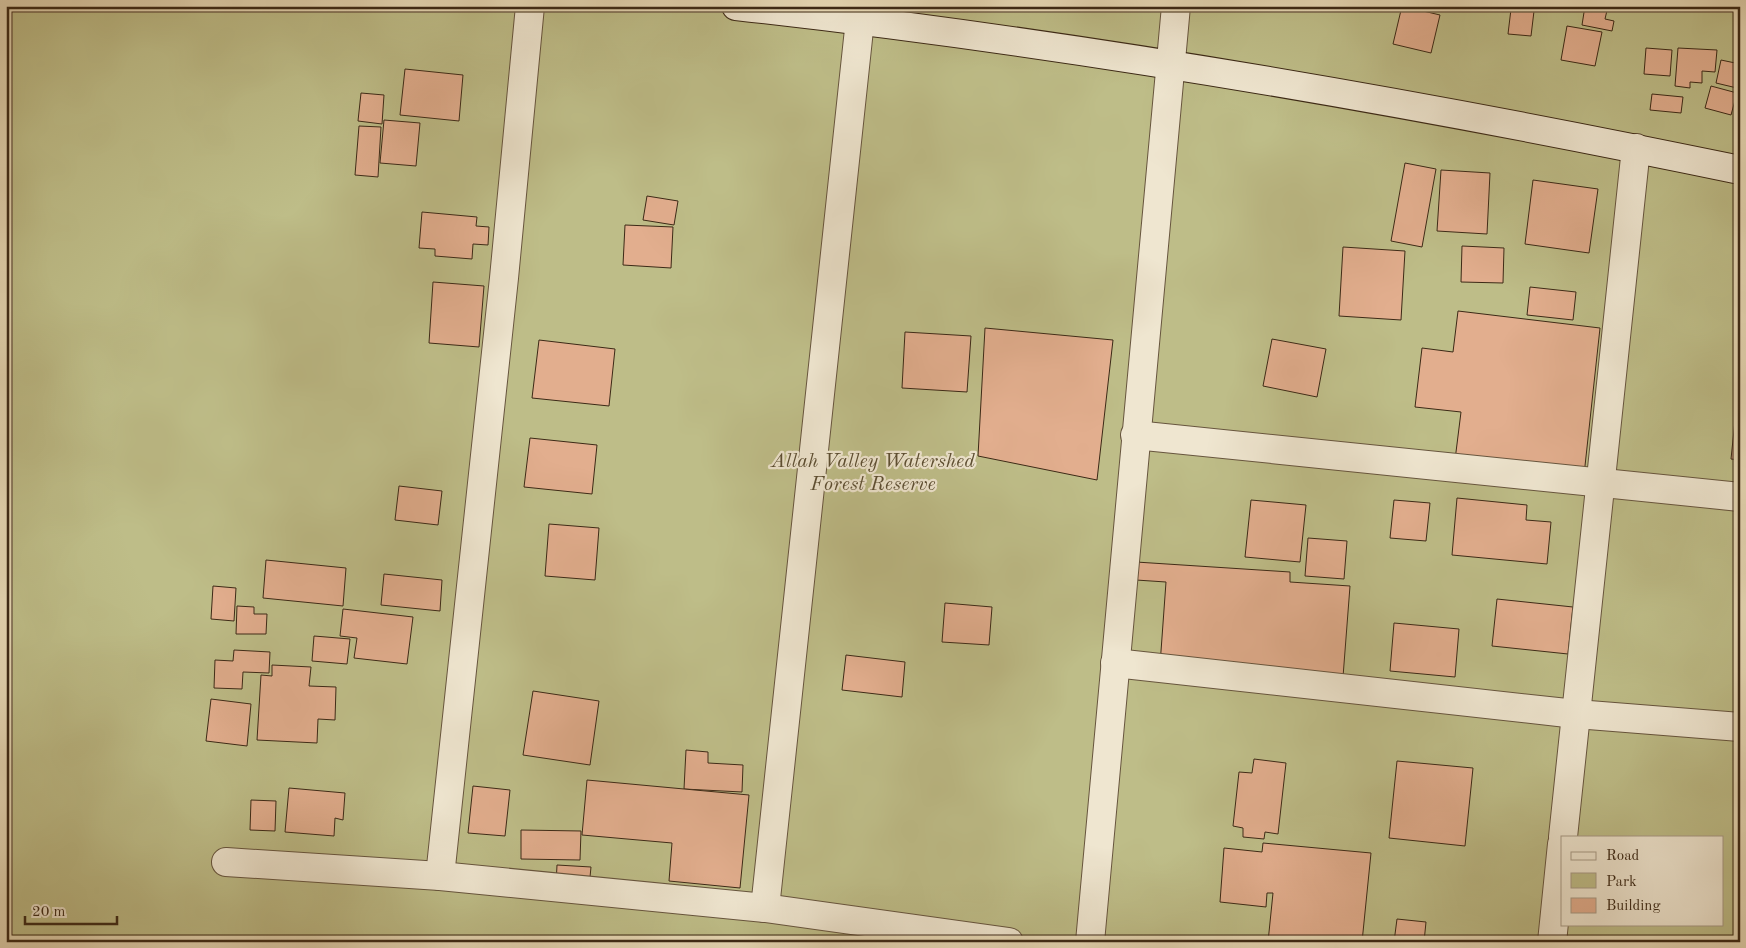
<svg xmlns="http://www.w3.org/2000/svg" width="1746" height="948" viewBox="0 0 1746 948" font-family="'Old Standard TT',serif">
	<rect width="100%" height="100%" fill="#e7d9b6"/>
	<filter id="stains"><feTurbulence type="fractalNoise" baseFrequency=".004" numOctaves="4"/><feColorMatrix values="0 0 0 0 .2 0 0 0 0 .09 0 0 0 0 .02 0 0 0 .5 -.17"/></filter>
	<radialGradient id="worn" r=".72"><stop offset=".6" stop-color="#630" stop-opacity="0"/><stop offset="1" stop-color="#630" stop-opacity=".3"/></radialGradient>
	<path fill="#bebd88" stroke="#7d734f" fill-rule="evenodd" d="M6 6H1740V942H6ZM1562 837H1722V924H1562Z"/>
	<g fill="#e2ae8e" stroke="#3c2916">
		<polygon points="1402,6 1440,15 1431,53 1393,44"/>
		<polygon points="1585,6 1608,6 1605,19 1614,21 1612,31 1582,25"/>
		<polygon points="1511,9 1534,11 1531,36 1508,34"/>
		<polygon points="1567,26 1602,32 1595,66 1561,60"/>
		<polygon points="1646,48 1672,50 1670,76 1644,74"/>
		<polygon points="1678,48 1717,50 1715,72 1702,71 1702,83 1690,82 1690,88 1675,86"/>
		<polygon points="1721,60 1740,64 1737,88 1716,83"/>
		<polygon points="405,69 463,75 459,121 400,115"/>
		<polygon points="1711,86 1737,93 1731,115 1705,108"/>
		<polygon points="361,93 384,95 382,124 358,121"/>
		<polygon points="1652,94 1683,97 1681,113 1650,110"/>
		<polygon points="384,120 420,123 416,166 380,163"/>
		<polygon points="359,126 381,127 378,177 355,175"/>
		<polygon points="1405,163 1436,169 1422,247 1391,241"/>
		<polygon points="1441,170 1490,173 1487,234 1437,231"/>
		<polygon points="1533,180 1598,189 1589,253 1525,244"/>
		<polygon points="647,196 678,201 674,225 643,220"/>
		<polygon points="422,212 477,217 476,226 489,227 488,245 473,244 472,259 435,256 435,249 419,248"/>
		<polygon points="625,225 673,227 671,268 623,265"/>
		<polygon points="1462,246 1504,248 1503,283 1461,282"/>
		<polygon points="1343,247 1405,251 1401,320 1339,316"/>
		<polygon points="433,282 484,286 479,347 429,343"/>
		<polygon points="1530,287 1576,292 1573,320 1527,315"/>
		<polygon points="1458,311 1600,328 1584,475 1455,460 1461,412 1415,407 1422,348 1453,352"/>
		<polygon points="985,328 1113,340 1097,480 978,456"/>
		<polygon points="905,332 971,336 967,392 902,388"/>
		<polygon points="1272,339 1326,349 1317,397 1263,386"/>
		<polygon points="539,340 615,349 609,406 532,398"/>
		<polygon points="1737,401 1740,402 1740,460 1731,459"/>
		<polygon points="530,438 597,445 592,494 524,487"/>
		<polygon points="399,486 442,491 438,525 395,520"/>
		<polygon points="1457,498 1527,505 1526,520 1551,522 1547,564 1452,555"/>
		<polygon points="1251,500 1306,505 1300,562 1245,557"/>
		<polygon points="1394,500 1430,503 1426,541 1390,538"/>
		<polygon points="549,524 599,528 595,580 545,576"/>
		<polygon points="1308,538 1347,541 1344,579 1305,576"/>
		<polygon points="266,560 346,568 343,606 263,598"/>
		<polygon points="1136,562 1290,572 1290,582 1350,586 1343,677 1160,665 1166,582 1136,580"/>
		<polygon points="384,574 442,580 440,611 381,605"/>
		<polygon points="213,586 236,588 234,621 211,619"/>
		<polygon points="1497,599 1573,607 1568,654 1492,646"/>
		<polygon points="945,603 992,607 989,645 942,642"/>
		<polygon points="237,606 254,607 254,614 267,614 266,634 236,634"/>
		<polygon points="343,609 413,617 407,664 354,658 357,638 340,636"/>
		<polygon points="1394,623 1459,629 1455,677 1390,671"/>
		<polygon points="314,636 350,639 347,664 312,661"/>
		<polygon points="234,650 270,652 269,673 243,672 242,689 214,688 215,660 233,661"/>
		<polygon points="846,655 905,662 902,697 842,690"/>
		<polygon points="272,665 311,667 309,686 336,687 335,720 318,719 317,743 257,740 261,675 272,676"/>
		<polygon points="533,691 599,701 590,765 523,755"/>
		<polygon points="211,699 251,704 247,746 206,741"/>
		<polygon points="686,750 708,752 708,763 743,765 742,792 684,789"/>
		<polygon points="1254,759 1286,763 1278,834 1265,832 1264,839 1243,837 1243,828 1233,826 1239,772 1252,773"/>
		<polygon points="1397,761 1473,768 1465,846 1389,838"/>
		<polygon points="587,780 749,795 740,888 669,881 672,843 582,835"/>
		<polygon points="473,786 510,790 505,836 468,833"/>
		<polygon points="289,788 345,793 343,820 335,818 334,836 285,832"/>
		<polygon points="251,800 276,801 275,831 250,830"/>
		<polygon points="521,830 581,831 580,860 521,859"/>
		<polygon points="1263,843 1371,853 1362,942 1268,942 1273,893 1267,893 1266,907 1220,902 1224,848 1262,852"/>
		<polygon points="557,865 591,867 589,887 556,885"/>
		<polygon points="1397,919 1426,922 1424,942 1394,942"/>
	</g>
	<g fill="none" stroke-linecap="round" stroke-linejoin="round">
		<defs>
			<g id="street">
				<polyline points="1135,435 1740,497"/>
				<polyline points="1115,663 1576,714 1740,727"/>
				<polyline points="1563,837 1636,148"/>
				<polyline points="226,862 440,876 765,908 1009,942"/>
				<polyline points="440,876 504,278 530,6"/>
				<polyline points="765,908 860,20"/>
				<polyline points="1090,942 1176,6"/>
				<polyline points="1552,942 1562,844"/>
			</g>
			<path id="secondary" d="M736 6C1073 43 1408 101 1740 170"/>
		</defs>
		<use href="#street" stroke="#67553e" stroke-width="30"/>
		<use href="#secondary" stroke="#3c2916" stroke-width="30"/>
		<use href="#street" stroke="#efe6d0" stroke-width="28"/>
		<use href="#secondary" stroke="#efe6d0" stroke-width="28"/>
	</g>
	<g text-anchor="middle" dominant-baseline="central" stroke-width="4.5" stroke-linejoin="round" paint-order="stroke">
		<g font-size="20" font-style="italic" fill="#5c4e32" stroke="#efe6d0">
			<text x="873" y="462">Allah Valley Watershed<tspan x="873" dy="23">Forest Reserve</tspan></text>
		</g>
	</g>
	<rect width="1746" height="948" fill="none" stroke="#e7d9b6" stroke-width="25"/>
	<rect x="8" y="8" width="1731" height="933" fill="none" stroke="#3c2916" stroke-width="2.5"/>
	<rect x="12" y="12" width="1721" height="923" fill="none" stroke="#3c2916"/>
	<rect x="1561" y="836" width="162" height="90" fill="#efe6d0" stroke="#a79a86"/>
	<rect x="1571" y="852" width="25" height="8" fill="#efe6d0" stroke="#a79a86"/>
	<text x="1606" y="860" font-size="15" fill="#3c2916">Road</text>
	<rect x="1571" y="873" width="25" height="15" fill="#bebd88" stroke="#a79a86"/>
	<text x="1606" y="886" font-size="15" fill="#3c2916">Park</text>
	<rect x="1571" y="898" width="25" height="15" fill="#e2ae8e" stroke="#a79a86"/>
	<text x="1606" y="910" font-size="15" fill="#3c2916">Building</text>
	<path d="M25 916v8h92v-8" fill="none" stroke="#3c2916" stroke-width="2.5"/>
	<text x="32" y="916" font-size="15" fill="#3c2916" stroke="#efe6d0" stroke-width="4" paint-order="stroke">20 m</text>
	<rect width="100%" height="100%" filter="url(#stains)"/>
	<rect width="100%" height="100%" fill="url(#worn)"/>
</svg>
